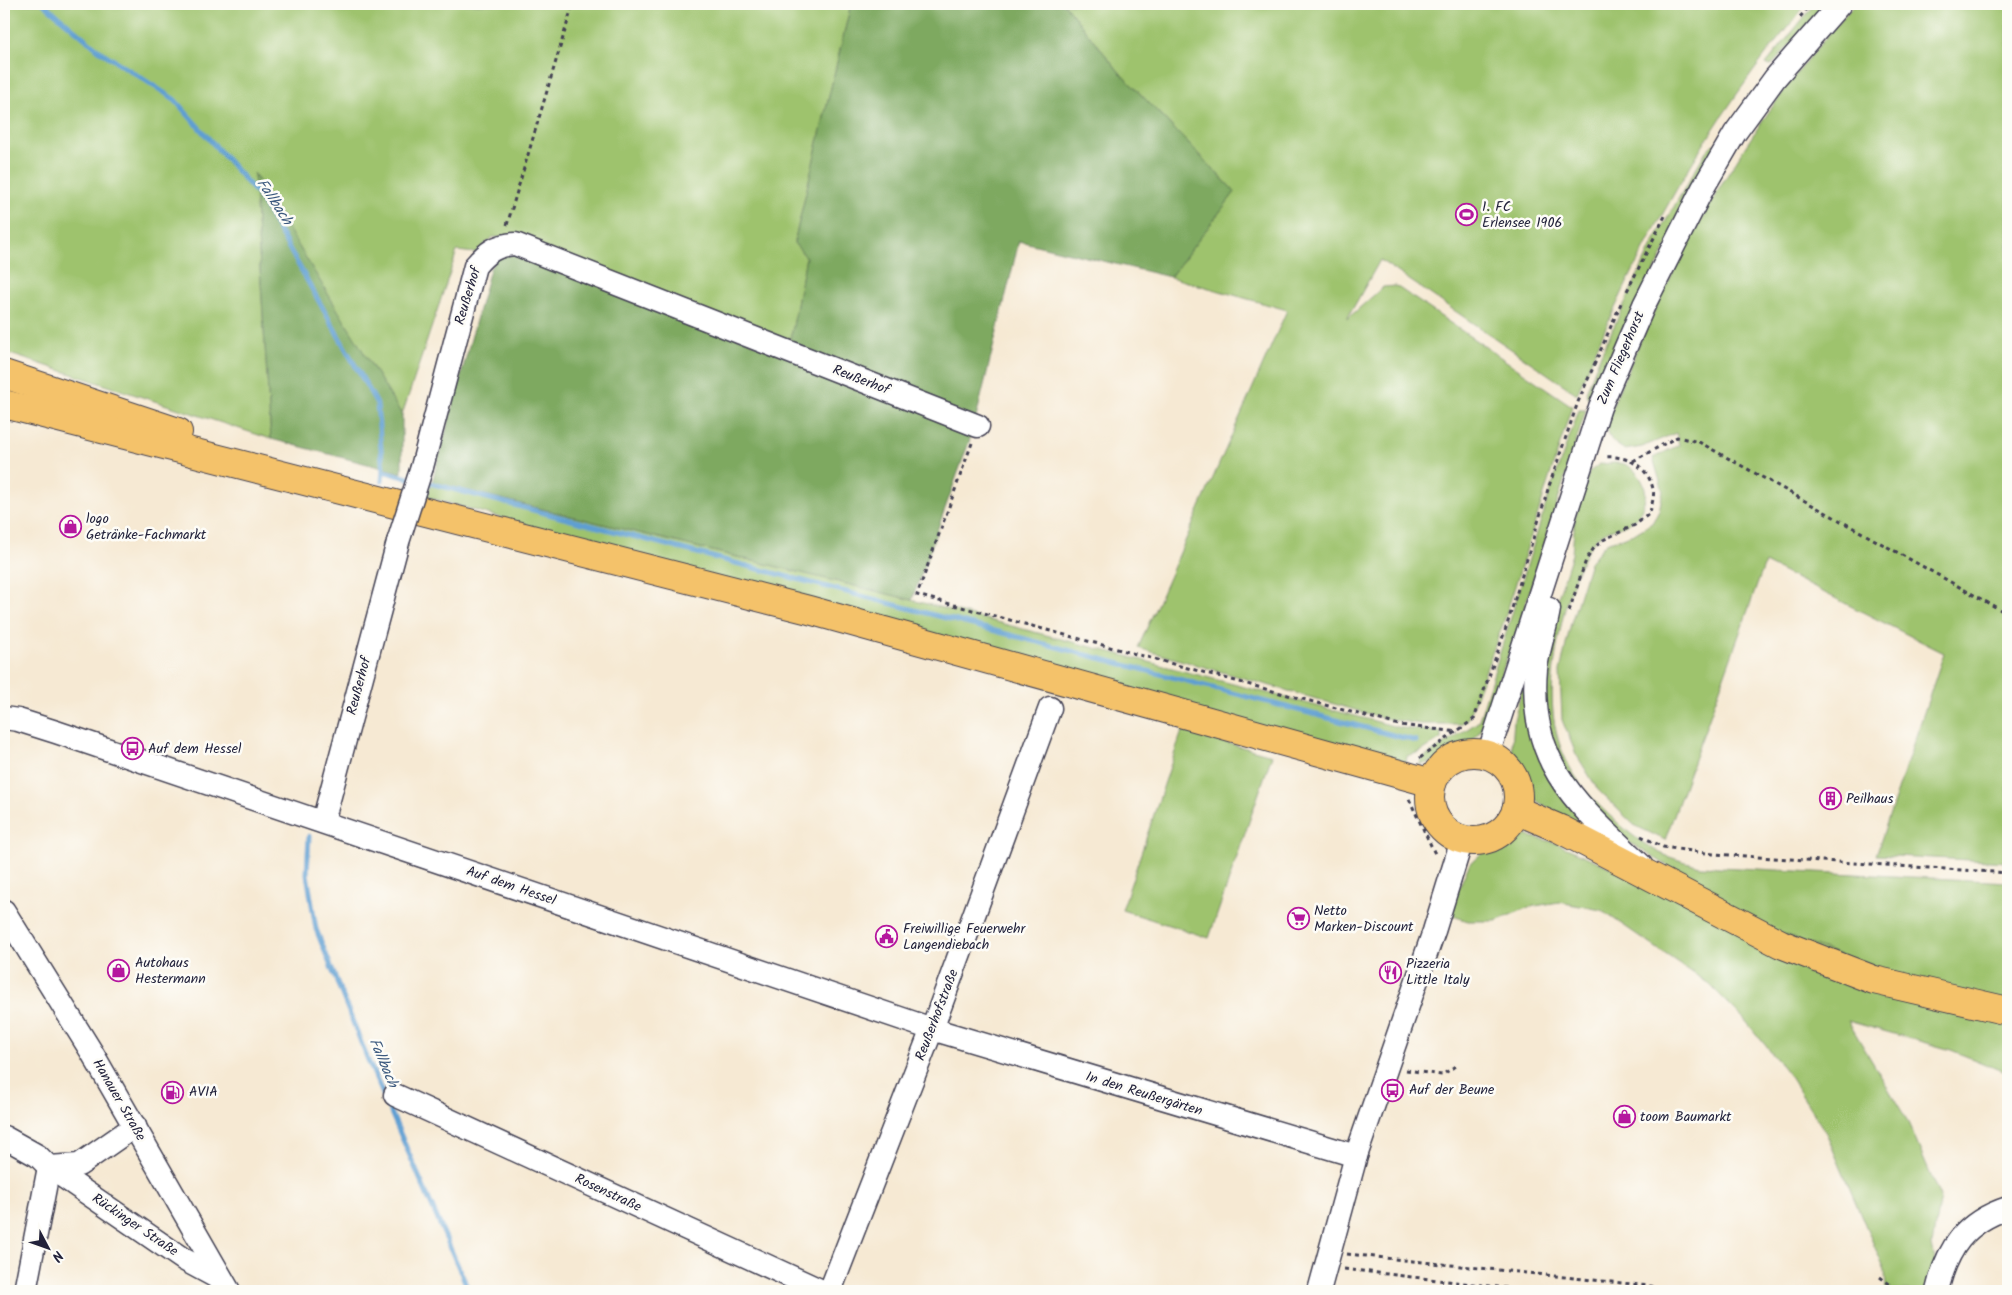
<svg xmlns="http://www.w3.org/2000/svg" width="2012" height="1295" viewBox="0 0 2012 1295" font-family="Kalam,sans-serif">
	<rect width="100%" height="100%" fill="#fdfcf7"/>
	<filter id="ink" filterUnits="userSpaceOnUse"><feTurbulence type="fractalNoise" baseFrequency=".02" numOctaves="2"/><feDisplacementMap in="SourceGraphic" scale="10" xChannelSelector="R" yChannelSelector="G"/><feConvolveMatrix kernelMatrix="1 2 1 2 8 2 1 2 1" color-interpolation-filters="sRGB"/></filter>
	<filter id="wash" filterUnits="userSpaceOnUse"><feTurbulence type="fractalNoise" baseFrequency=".0096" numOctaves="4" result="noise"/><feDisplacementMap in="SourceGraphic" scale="20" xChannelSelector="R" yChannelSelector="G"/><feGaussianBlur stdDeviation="1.12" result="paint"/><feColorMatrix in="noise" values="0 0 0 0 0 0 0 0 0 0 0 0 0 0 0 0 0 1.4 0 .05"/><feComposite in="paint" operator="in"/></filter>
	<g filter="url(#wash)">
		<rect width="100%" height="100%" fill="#f6e9d3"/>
		<g fill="#9ec36d" stroke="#607254">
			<polygon points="4,4 851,4 794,243 806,257 789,348 511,238 493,237 475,253 457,251 402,415 254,174 271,439 4,352"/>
			<path d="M1064 4H1807C1707 120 1636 252 1577 394L1380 260 1347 319 1383 287 1396 286 1572 406 1503 624 1468 718 1461 724H1420L1383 718 1138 648 1287 310 1170 277 1235 192 1121 74Z"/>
			<polygon points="1815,4 1825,4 1774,63 1770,66 1766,64"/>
			<path d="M1855 4H2008V862L1876 855 1944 653 1765 563 1665 840 1634 825 1598 790 1576 754 1562 720 1560 671 1571 623 1590 562 1606 543 1634 534 1652 523 1659 511 1663 491 1653 458 1679 445 1676 433 1642 447 1625 450C1619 446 1611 442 1609 435 1603 420 1623 382 1629 367 1686 235 1758 110 1855 4Z"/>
			<polygon points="1713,144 1716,146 1594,395 1587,397 1586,392 1601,354 1653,243 1706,151"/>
			<polygon points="1579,410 1586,410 1517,631 1480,731 1467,746 1436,761 1419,765 1422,759 1478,722 1481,714 1551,488"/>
			<path d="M1613 463C1616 463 1621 463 1624 464 1636 468 1648 485 1645 497 1639 530 1619 522 1599 536 1594 540 1587 551 1584 557 1571 581 1564 610 1559 636 1544 711 1551 762 1609 815 1624 829 1641 843 1660 853 1672 859 1687 862 1700 866L2008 882V1000L1938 988 1784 936 1693 888 1679 873 1624 839 1558 767 1540 671 1555 607 1572 554 1575 518 1589 472 1600 464Z"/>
			<polygon points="432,482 912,600 1401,728 1441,732 1441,739 1420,752 1407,756 1406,764 1197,711 427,497"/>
			<polygon points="1528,664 1530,678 1589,830 1540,803 1531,796 1527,783 1514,759 1512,747 1514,720"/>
			<polygon points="1182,731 1272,755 1209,938 1122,910"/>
			<polygon points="1524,835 1553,842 1619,871 2008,1020 2007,1073 1951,1050 1848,1021 1907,1120 1940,1197 1932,1245 1941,1291 1886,1291 1885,1271 1826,1133 1787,1072 1744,1019 1709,984 1601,910 1559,902 1529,907 1496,921 1468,921 1453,916 1452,903 1469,865 1484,851"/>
		</g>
		<g fill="#7ea960" stroke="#50664e">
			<polygon points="851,4 1064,4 1121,74 1235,192 1170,277 1019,241 976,418 789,348 806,257 794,243"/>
			<polygon points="254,173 402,415 402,473 271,439"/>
			<polygon points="515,248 973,431 912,600 432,482 490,269 498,254"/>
		</g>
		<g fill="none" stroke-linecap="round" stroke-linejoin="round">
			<g stroke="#5f9fd2" stroke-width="5">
				<polyline points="44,4 100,51 174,99 260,197 377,404 383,471 382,481"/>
				<polyline points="383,471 412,479"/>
				<polyline points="422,481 1416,741"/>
				<polyline points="309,836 307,874 316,929 368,1060 469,1291"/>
			</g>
		</g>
	</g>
	<g filter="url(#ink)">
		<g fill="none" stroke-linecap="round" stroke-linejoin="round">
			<defs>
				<g id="minor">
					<path d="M422 467 475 266C487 252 496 245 515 244L978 426"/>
					<path d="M1549 609C1546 629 1538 649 1536 669 1528 765 1578 805 1641 865"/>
					<polyline points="4,718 18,720 56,732 932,1029 1356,1156"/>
					<polyline points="1488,755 1600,407 1644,305 1703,188 1735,133 1775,78 1840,4"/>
					<polyline points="323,822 398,542"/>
					<polyline points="4,911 91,1051 229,1291"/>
					<polyline points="395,1095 822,1291"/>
					<polyline points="4,1137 38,1156 49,1167 183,1259 222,1280"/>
					<polyline points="49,1167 79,1165 135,1126"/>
					<polyline points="25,1291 49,1167"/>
					<polyline points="830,1291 932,1029 1050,708"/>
					<polyline points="1319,1291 1356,1156 1434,931 1462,840"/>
					<path d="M1937 1291C1947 1248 1965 1222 2008 1208"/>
				</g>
				<g id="major">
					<polyline points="4,374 178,432"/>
					<polyline points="4,404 809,610 1432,783"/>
					<circle cx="1474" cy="797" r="44"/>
					<polyline points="1516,810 1560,829 1781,944 1874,980 2008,1011"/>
				</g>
			</defs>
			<use href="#minor" stroke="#424052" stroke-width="25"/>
			<use href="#major" stroke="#424052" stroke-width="30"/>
			<g stroke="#424052" stroke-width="3" stroke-dasharray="4 4" stroke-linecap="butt">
				<polyline points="1800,17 1811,4"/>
				<polyline points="507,225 573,4"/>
				<polyline points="1627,291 1665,216"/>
				<polyline points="972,443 917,595 1399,725 1458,732"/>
				<polyline points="1633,461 1677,437 1699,442 2008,614"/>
				<path d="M1569 611 1586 560 1594 548 1603 540 1635 525 1650 513C1651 506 1655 496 1653 489 1648 466 1627 455 1604 457"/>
				<polyline points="1420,758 1474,719 1507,625 1549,486 1578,402 1622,301"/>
				<polyline points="1409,799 1436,856"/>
				<polyline points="1641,836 1663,847 1713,854 2008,873"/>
				<polyline points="1406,1070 1442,1075 1458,1064"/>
				<polyline points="1347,1254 1697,1291"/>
				<polyline points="1344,1269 1532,1291"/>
				<polyline points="1880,1277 1899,1291"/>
			</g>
			<use href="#minor" stroke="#fff" stroke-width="22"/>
			<use href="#major" stroke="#f4c26a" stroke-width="28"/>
			<defs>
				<polyline id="minor-bridge" points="398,542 422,467"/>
			</defs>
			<use href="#minor-bridge" stroke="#424052" stroke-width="25" stroke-linecap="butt"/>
			<use href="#minor-bridge" stroke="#fff" stroke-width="22"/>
		</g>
	</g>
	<defs>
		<symbol id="stadium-ring" viewBox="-11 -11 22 22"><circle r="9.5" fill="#fdfcf7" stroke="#b5179e" stroke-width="1.5"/><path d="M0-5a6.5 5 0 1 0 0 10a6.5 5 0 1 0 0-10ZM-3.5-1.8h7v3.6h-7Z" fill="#b5179e"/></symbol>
		<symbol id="shop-ring" viewBox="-11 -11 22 22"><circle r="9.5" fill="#fdfcf7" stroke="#b5179e" stroke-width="1.5"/><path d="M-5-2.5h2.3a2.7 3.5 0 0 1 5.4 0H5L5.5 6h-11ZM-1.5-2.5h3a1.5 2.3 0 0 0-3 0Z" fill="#b5179e"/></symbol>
		<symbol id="bus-ring" viewBox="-11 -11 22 22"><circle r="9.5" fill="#fdfcf7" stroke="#b5179e" stroke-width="1.5"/><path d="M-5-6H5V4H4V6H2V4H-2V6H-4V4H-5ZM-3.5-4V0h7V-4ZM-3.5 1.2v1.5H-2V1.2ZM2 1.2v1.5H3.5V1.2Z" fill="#b5179e"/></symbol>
		<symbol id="building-ring" viewBox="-11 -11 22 22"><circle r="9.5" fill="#fdfcf7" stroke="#b5179e" stroke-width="1.5"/><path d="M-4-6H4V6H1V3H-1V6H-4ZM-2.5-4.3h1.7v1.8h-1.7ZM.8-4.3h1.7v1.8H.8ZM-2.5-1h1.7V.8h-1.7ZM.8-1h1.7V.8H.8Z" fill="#b5179e"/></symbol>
		<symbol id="supermarket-ring" viewBox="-11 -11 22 22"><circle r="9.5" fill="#fdfcf7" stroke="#b5179e" stroke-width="1.5"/><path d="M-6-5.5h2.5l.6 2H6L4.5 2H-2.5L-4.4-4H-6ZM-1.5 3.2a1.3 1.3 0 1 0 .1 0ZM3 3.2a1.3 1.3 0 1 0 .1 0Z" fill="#b5179e"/></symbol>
		<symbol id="civic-ring" viewBox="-11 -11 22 22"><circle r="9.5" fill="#fdfcf7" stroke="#b5179e" stroke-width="1.5"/><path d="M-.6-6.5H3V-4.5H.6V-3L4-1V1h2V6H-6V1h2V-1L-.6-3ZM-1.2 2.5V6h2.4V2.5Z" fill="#b5179e"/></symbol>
		<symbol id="restaurant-ring" viewBox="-11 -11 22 22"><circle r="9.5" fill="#fdfcf7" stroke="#b5179e" stroke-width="1.5"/><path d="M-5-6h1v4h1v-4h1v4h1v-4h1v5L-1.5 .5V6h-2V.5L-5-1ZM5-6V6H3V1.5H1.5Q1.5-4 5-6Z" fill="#b5179e"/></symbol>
		<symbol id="fuel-ring" viewBox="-11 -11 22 22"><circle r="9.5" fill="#fdfcf7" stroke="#b5179e" stroke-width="1.5"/><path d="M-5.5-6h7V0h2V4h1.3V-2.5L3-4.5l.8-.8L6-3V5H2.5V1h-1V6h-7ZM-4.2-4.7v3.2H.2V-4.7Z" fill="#b5179e"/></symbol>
	</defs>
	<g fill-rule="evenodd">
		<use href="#stadium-ring" x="1454" y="202" width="25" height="25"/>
		<use href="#shop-ring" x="58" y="514" width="25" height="25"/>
		<use href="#bus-ring" x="120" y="736" width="25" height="25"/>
		<use href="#building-ring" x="1818" y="786" width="25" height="25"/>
		<use href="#supermarket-ring" x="1286" y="906" width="25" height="25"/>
		<use href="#civic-ring" x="874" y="924" width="25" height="25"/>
		<use href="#shop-ring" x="106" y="958" width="25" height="25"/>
		<use href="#restaurant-ring" x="1378" y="960" width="25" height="25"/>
		<use href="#bus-ring" x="1380" y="1078" width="25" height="25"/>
		<use href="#fuel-ring" x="160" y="1080" width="25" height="25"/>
		<use href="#shop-ring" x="1612" y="1104" width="25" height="25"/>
	</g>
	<g text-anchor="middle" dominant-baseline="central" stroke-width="5" stroke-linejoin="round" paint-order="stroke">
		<g font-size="14" fill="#22223b" stroke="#fdfcf7" text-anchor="start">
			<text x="1482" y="207">1. FC<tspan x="1482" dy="16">Erlensee 1906</tspan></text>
			<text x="86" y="519">logo<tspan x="86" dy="16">Getränke-Fachmarkt</tspan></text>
			<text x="148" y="749">Auf dem Hessel</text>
			<text x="1846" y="799">Peilhaus</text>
			<text x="1314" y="911">Netto<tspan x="1314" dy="16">Marken-Discount</tspan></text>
			<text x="903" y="929">Freiwillige Feuerwehr<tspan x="903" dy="16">Langendiebach</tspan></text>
			<text x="135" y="963">Autohaus<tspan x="135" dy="16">Hestermann</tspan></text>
			<text x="1406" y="964">Pizzeria<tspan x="1406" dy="16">Little Italy</tspan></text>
			<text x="1409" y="1090">Auf der Beune</text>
			<text x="189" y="1092">AVIA</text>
			<text x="1640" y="1117">toom Baumarkt</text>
		</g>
		<g font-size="14" fill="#22223b" stroke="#fdfcf7">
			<text transform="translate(468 296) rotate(-73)">Reußerhof</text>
			<text transform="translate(1621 358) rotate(-67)">Zum Fliegerhorst</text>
			<text transform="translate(861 380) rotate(21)">Reußerhof</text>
			<text transform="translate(359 686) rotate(-75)">Reußerhof</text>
			<text transform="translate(511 886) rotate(19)">Auf dem Hessel</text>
			<text transform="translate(937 1015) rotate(-69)">Reußerhofstraße</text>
			<text transform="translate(1144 1094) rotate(17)">In den Reußergärten</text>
			<text transform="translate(119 1100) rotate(60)">Hanauer Straße</text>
			<text transform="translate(608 1193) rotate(25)">Rosenstraße</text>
			<text transform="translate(135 1225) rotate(34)">Rückinger Straße</text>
		</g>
		<g font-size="15" font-style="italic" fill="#3d5a7f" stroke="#fdfcf7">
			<text transform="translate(274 202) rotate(57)">Fallbach</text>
			<text transform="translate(383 1063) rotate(67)">Fallbach</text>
		</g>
	</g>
	<rect width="2012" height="1295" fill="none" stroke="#fdfcf7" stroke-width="20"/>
	<g transform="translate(48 1248) rotate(131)" stroke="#fdfcf7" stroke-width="4" paint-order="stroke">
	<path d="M0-4L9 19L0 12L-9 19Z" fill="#22223b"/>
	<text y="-8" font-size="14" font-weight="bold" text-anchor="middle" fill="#22223b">N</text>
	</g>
</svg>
